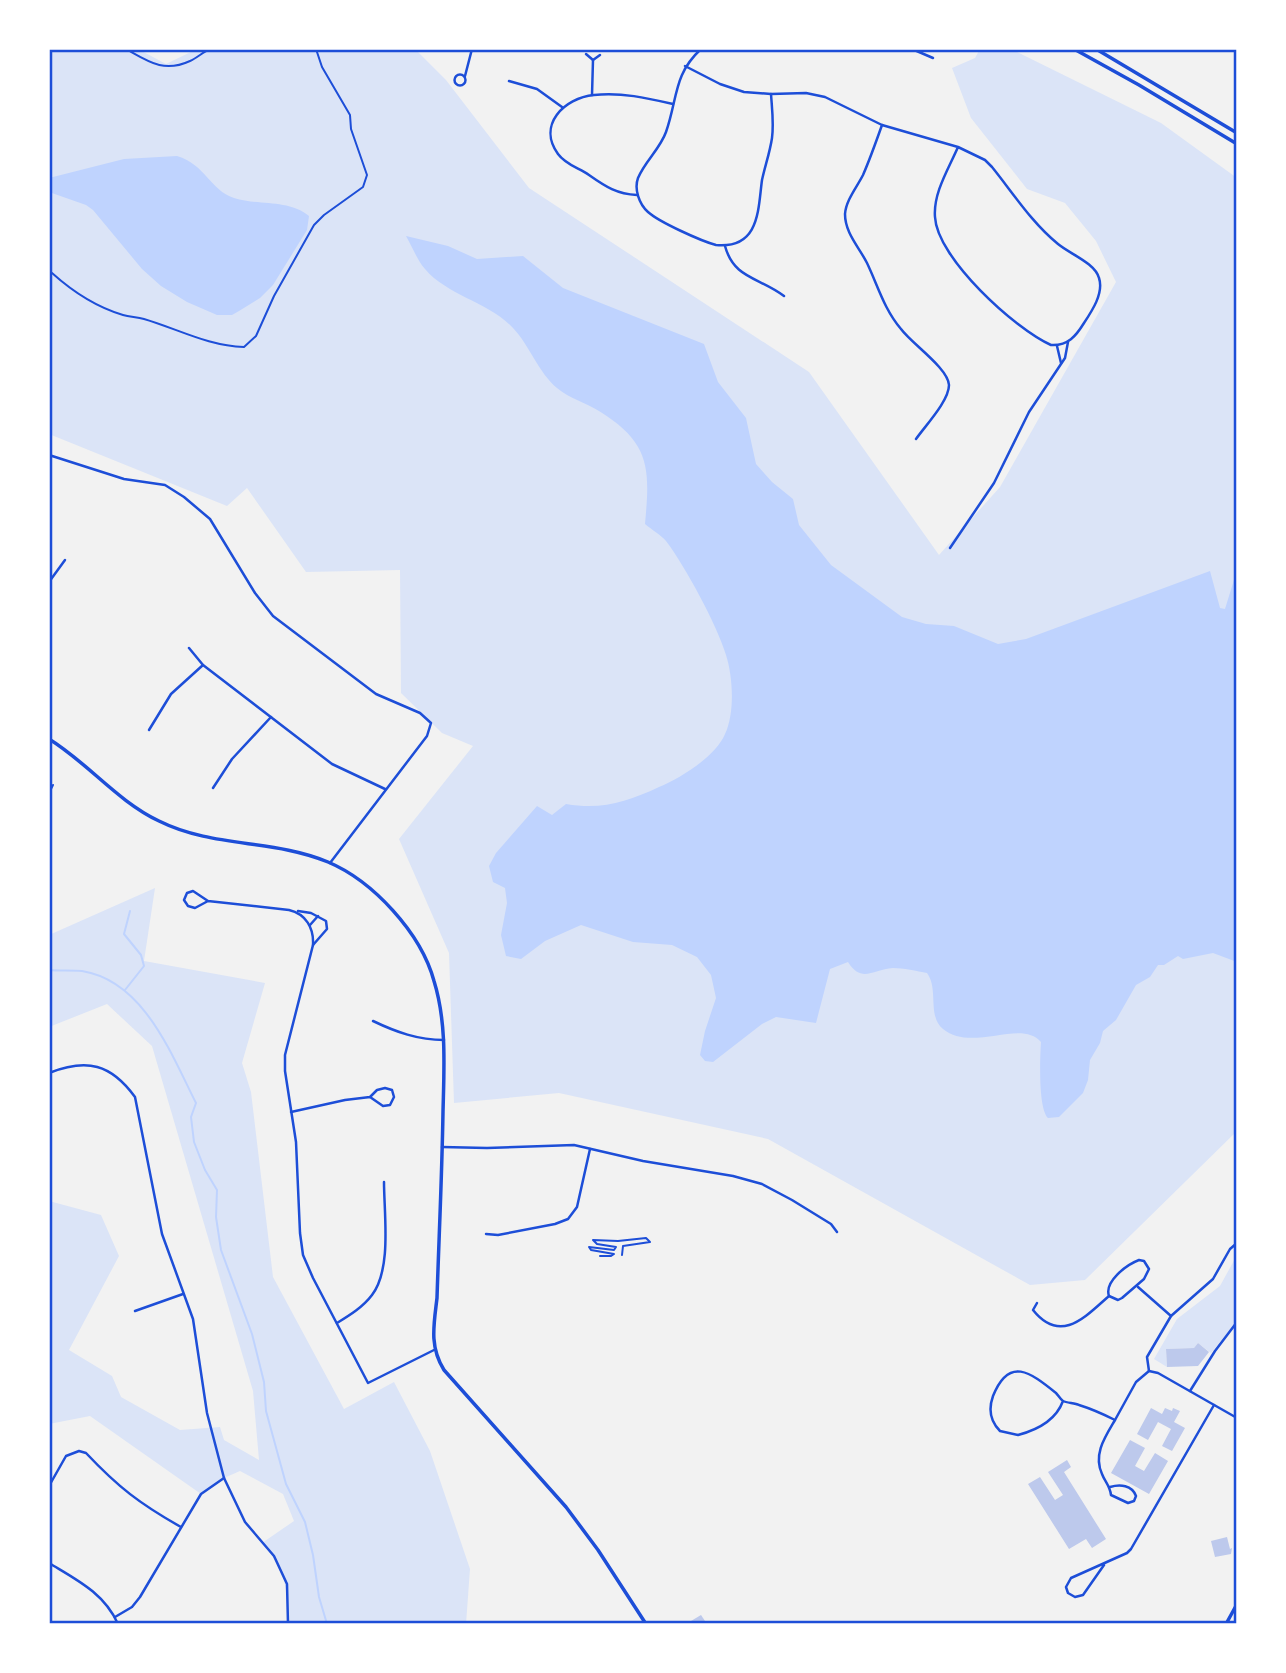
<svg xmlns="http://www.w3.org/2000/svg" width="1286" height="1673" viewBox="0 0 1286 1673" font-family="Overpass,sans-serif">
	<rect width="100%" height="100%" fill="#f2f2f2"/>
	<g fill="#dbe4f7">
		<polygon points="49,49 138,49 166,64 197,49 415,49 446,80 529,188 809,372 939,555 1000,487 1116,282 1096,241 1065,203 1027,189 971,118 952,68 975,58 980,49 1011,49 1161,123 1237,178 1237,1131 1085,1280 1030,1285 768,1139 559,1093 454,1103 449,953 399,839 473,746 442,733 401,693 400,570 306,572 247,488 227,506 49,434"/>
		<path d="M155 888 144 961 265 983 242 1063 251 1092 273 1277 344 1409 394 1382 430 1451 470 1569 466 1624H288C287 1587 287 1572 262 1543L294 1521 283 1494 240 1471 224 1478 201 1494 90 1416 49 1424V1201L101 1215 119 1256 69 1350 112 1376 121 1397 180 1430 220 1427 224 1440 259 1460 253 1391 152 1046 107 1004 49 1027V935Z"/>
		<polygon points="1237,1255 1237,1321 1211,1353 1198,1343 1194,1348 1166,1349 1167,1367 1154,1359 1177,1319 1220,1286"/>
	</g>
	<g fill="#bfd3fe">
		<path d="M177 156C206 165 210 190 234 198 259 206 288 199 309 216L307 230 273 285 260 298 239 311 232 315H217L187 302 161 286 142 269 93 210 86 205 49 192V178L124 159Z"/>
		<path d="M406 236 448 246 477 259 523 256 563 288 704 344 718 382 746 418 756 464 772 482 793 499 799 525 831 565 902 617 926 624 954 626 998 644 1026 639 1210 571 1220 608 1225 609 1237 570V962L1213 953 1183 959 1178 956 1164 965H1158L1150 977 1136 985 1116 1020 1103 1031 1100 1043 1090 1060 1088 1080 1083 1093 1059 1117 1048 1118C1038 1108 1040 1058 1041 1042 1021 1018 972 1053 943 1029 927 1016 939 989 927 973 917 971 903 968 893 968 873 969 862 984 848 962L830 969 816 1023 776 1017 762 1024 713 1062 705 1061 700 1055 705 1031 716 998 711 975 697 957 672 945 633 942 581 925 545 941 521 959 506 956 501 935 507 903 505 888 493 882 489 866 496 853 537 806 552 815 566 804C602 810 627 802 659 787 681 778 716 756 725 734 735 713 733 677 726 655 717 625 685 566 666 541 661 535 652 530 645 524 650 469 651 443 599 411 585 402 570 399 557 388 538 372 530 346 513 328 489 302 448 296 425 269 417 260 412 246 406 236Z"/>
	</g>
	<g fill="none" stroke-linecap="round" stroke-linejoin="round">
		<g stroke="#bfd3fe" stroke-width="2">
			<path d="M49 970C60 971 71 970 82 971 144 981 171 1054 196 1103L191 1117 194 1142 205 1170 217 1190 216 1217 221 1250 252 1334 264 1382 266 1411 286 1484 305 1522 313 1555 319 1597 327 1624"/>
			<polyline points="125,990 144,966 141,955 124,934 130,911"/>
		</g>
	</g>
	<g fill="#bdc9ec">
		<polygon points="1198,1343 1209,1352 1198,1366 1167,1367 1166,1349 1194,1348"/>
		<polygon points="1151,1408 1162,1414 1165,1408 1172,1411 1173,1408 1180,1411 1174,1422 1185,1428 1172,1451 1162,1446 1171,1429 1158,1422 1148,1440 1137,1434"/>
		<polygon points="1130,1440 1145,1448 1135,1466 1144,1471 1155,1453 1168,1461 1149,1494 1111,1473"/>
		<polygon points="1067,1460 1071,1467 1064,1472 1106,1539 1092,1548 1086,1539 1069,1549 1028,1484 1040,1477 1055,1500 1063,1495 1048,1472"/>
		<polygon points="1227,1537 1230,1549 1232,1548 1231,1554 1215,1557 1211,1541"/>
		<polygon points="701,1615 707,1624 693,1624 691,1621"/>
	</g>
	<g fill="none" stroke-linecap="round" stroke-linejoin="round">
		<g stroke="#1d4ed8" stroke-width="2">
			<path d="M126 49C149 62 164 73 190 61 197 58 203 52 210 49"/>
			<path d="M49 275 52 273C72 291 96 307 123 315 130 317 137 317 144 319 178 329 208 346 244 347L256 336 274 296 314 225 324 215 363 187 367 175 351 129 350 115 322 67 316 49"/>
			<polyline points="600,1256 611,1256 614,1254 591,1250 589,1247 614,1250 616,1247 597,1244 593,1240 618,1241 646,1238 650,1242 623,1246 622,1255"/>
		</g>
		<polyline stroke="#1d4ed8" stroke-width="2" points="49,793 53,785"/>
		<g stroke="#1d4ed8" stroke-width="2.5">
			<path d="M701 49C673 75 678 98 666 132 660 149 645 161 638 178 634 189 639 204 648 212 659 222 701 241 716 245 760 249 758 209 762 180 765 166 770 152 772 138 774 123 772 109 771 94"/>
			<polyline points="912,49 933,58"/>
			<polyline points="586,54 593,60 600,55"/>
			<path d="M685 66 720 84 744 92 771 94 806 93 825 97 882 125 958 147C949 168 933 193 935 217 937 258 1015 329 1051 345 1068 346 1076 336 1084 323 1092 311 1104 293 1099 278 1095 263 1070 254 1058 244 1032 223 1013 193 992 167L985 160 958 147"/>
			<circle cx="460" cy="80" r="5.5"/>
			<polyline points="465,76 472,49"/>
			<polyline points="509,81 537,89 562,107"/>
			<polyline points="592,95 593,60"/>
			<path d="M882 125C876 142 870 159 863 175 857 187 846 200 845 214 845 233 859 247 867 263 878 286 884 309 901 329 912 344 948 368 949 385 949 401 925 426 916 439"/>
			<path d="M637 195C617 194 606 187 589 175 579 168 566 165 558 154 537 125 564 98 594 95 621 92 647 98 673 104"/>
			<path d="M725 246C734 279 759 277 784 296"/>
			<polyline points="1057,346 1061,363"/>
			<polyline points="49,455 124,479 165,485 184,497 210,519 255,593 273,616 376,694 420,713 431,723 427,736 330,863"/>
			<polyline points="950,548 994,483 1029,412 1065,358 1068,342"/>
			<polyline points="49,582 65,560"/>
			<polyline points="189,648 203,665 332,764 385,789"/>
			<polyline points="149,730 171,694 203,665"/>
			<polyline points="213,788 232,759 271,717"/>
			<path d="M208 901 195 908 188 906 184 900 187 893 193 891 208 901 289 910C306 914 314 928 313 945L285 1055V1071L296 1142 300 1233 303 1255 313 1278 368 1383 434 1350"/>
			<polyline points="298,911 311,913 326,921 327,929 313,945"/>
			<polyline points="310,925 318,916"/>
			<path d="M373 1021C396 1032 418 1040 444 1040"/>
			<path d="M49 1073C87 1058 111 1064 135 1097L162 1234 193 1319 207 1413 224 1478 245 1522 274 1556 287 1584 288 1624"/>
			<polyline points="291,1112 345,1100 370,1097 377,1090 385,1088 392,1090 394,1097 390,1105 383,1106 370,1097"/>
			<polyline points="442,1147 487,1148 574,1145 643,1161 733,1176 762,1184 792,1200 831,1224 837,1232"/>
			<polyline points="486,1234 498,1235 555,1224 568,1219 577,1207 590,1149"/>
			<path d="M1139 1260 1144 1261 1149 1269 1144 1279 1122 1298 1118 1300 1109 1296C1104 1282 1126 1265 1139 1260Z"/>
			<polyline points="1138,1287 1171,1316 1147,1357 1149,1371"/>
			<path d="M1037 1303 1033 1310C1061 1345 1086 1316 1109 1296"/>
			<polyline points="135,1311 183,1294"/>
			<polyline points="1171,1316 1213,1279 1230,1249 1237,1243"/>
			<path d="M337 1323C350 1315 363 1307 372 1295 392 1269 384 1214 384 1182"/>
			<polyline points="1190,1391 1215,1351 1237,1322"/>
			<path d="M1063 1401C1056 1420 1037 1430 1018 1435L1000 1431C990 1421 988 1410 993 1396 1009 1356 1030 1372 1056 1393 1058 1395 1060 1399 1063 1401 1067 1403 1075 1403 1079 1405 1092 1409 1103 1414 1115 1420L1136 1382 1149 1371 1158 1373 1237 1418"/>
			<path d="M49 1486 66 1456 79 1451 86 1453C118 1487 140 1504 181 1527"/>
			<path d="M1110 1487C1120 1484 1132 1485 1136 1496L1134 1501 1128 1503 1111 1495C1110 1486 1105 1482 1102 1474 1093 1454 1105 1437 1115 1420"/>
			<path d="M49 1563C77 1580 104 1593 118 1624"/>
			<polyline points="1104,1565 1083,1595 1075,1597 1068,1593 1066,1587 1071,1578 1127,1553 1131,1549 1214,1405"/>
			<polyline points="115,1617 132,1607 140,1597 201,1494 224,1478"/>
		</g>
		<path stroke="#1d4ed8" stroke-width="3.5" d="M49 739C88 763 117 801 159 821 213 848 273 839 328 862 373 881 421 933 434 981 447 1023 444 1068 443 1112 442 1174 439 1236 437 1298 434 1324 429 1346 444 1370L566 1507 598 1550 646 1624"/>
		<g stroke="#1d4ed8" stroke-width="3.5">
			<polyline points="1074,49 1139,85 1237,144"/>
			<polyline points="1096,49 1237,133"/>
			<polyline points="1226,1624 1237,1604"/>
			<polyline points="1235,1624 1237,1620"/>
		</g>
	</g>
	<rect width="1286" height="1673" fill="none" stroke="#ffffff" stroke-width="102"/>
	<rect x="51" y="51" width="1184" height="1571" fill="none" stroke="#1d4ed8" stroke-width="2.5"/>
</svg>
